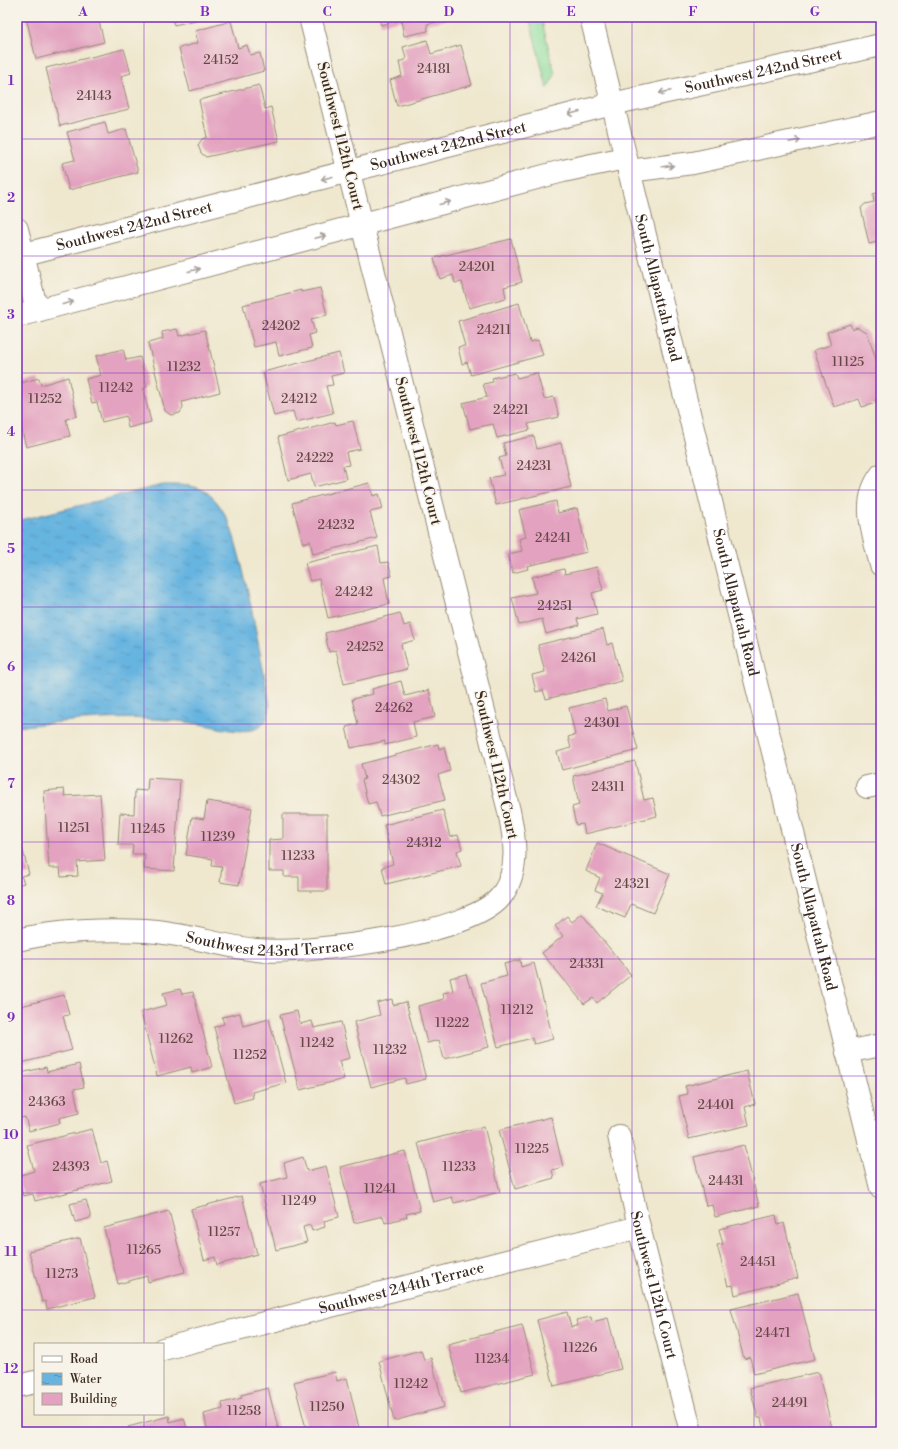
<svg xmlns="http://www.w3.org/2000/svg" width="898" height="1449" viewBox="0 0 898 1449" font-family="'Libre Bodoni',serif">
	<defs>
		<pattern id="water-ripples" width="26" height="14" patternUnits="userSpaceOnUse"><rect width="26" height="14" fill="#66b4e0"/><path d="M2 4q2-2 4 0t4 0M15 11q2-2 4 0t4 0" fill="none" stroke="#5593b5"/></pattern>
	</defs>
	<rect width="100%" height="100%" fill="#f7f3e8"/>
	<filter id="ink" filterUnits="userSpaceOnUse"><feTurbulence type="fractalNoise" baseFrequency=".025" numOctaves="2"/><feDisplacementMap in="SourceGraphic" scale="8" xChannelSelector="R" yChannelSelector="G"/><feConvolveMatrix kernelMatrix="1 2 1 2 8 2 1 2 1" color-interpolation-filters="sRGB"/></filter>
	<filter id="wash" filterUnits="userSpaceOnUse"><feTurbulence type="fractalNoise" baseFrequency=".012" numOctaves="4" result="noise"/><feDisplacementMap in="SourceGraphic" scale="16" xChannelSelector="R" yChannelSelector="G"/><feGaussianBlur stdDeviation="0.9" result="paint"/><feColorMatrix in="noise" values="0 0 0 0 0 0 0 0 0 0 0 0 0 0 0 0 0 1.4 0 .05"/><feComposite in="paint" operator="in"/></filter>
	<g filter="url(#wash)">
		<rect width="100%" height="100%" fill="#efe8cf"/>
		<polygon fill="#8ede9d" stroke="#64845e" points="529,17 541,17 555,75 547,88"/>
		<path fill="url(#water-ripples)" stroke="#506f7f" d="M162 485C175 485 191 484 203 490 221 500 231 525 236 544 251 596 259 651 270 705 269 714 267 723 258 728 241 735 217 727 200 724 139 714 78 719 17 727V521Z"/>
		<g id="blocks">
			<g fill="#e3a2bf">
				<polygon points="26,17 98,17 104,42 36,59"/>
				<polygon points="172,17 205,17 205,18 174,25"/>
				<polygon points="379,17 445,17 446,20 427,24 428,31 404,36 401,20 381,25"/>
				<polygon points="231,21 238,48 247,45 250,55 260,53 264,71 190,91 179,48 198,43 195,31"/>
				<polygon points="427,40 431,54 461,45 472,85 397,106 390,80 402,76 399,62 406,59 403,47"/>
				<polygon points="124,49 131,73 121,76 129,109 60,126 46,68"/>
				<polygon points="259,85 265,109 271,107 279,141 206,157 201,153 198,145 202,139 207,137 199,100"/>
				<polygon points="105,122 108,134 126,129 138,172 69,190 62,163 75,160 67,132"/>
				<polygon points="881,192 881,241 869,244 861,208 865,204 874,202 873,194"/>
				<polygon points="511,239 522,282 504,287 506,298 469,308 462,282 455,283 453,275 440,279 434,258"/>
				<polygon points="320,288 327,315 311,319 315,333 309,335 312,348 279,356 276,342 254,347 243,305 301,290 301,292"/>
				<polygon points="519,303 530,342 538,340 543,355 471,375 467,362 462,364 458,347 465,346 458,321"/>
				<polygon points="850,324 852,329 857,327 867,332 881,374 881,398 875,400 876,403 862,407 859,399 834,407 814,350 831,345 827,332"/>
				<polygon points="177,329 179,336 205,330 220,392 182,402 183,407 180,413 171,415 165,411 148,343 163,339 162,332"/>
				<polygon points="123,349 126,360 140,357 147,387 143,389 151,422 128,428 126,416 102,422 97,402 92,403 86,379 101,375 96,356"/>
				<polygon points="339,353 344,373 331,376 333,385 326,386 333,413 296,422 293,411 274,416 263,372"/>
				<polygon points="515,373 517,378 537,373 544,399 554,397 559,417 528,424 530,430 497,438 493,424 470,429 463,403 487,397 483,384 493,382 492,378"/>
				<polygon points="68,377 77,416 66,419 70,436 26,447 17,412 17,384 39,378 41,385"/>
				<polygon points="353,421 360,449 346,452 349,465 343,466 346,479 314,487 311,474 288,480 278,437 335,422 336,425"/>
				<polygon points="534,436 537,449 561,443 571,487 496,505 489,478 504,475 499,458 506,456 503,443"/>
				<polygon points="369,483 373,496 379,494 383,509 370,512 377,538 313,554 310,541 303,543 292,503"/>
				<polygon points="556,501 558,513 577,508 587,552 527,566 528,569 513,573 508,554 522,551 519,539 526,537 519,510"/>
				<polygon points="378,546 381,563 388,562 392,576 384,578 389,604 328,618 319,579 310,581 305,563"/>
				<polygon points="597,567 603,590 592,593 597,614 577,619 579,625 546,634 542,619 519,625 512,598 536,593 532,577 564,569 565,574"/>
				<polygon points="400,613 404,626 410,624 415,640 401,644 407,669 344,684 336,650 329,652 325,633"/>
				<polygon points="603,629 607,645 612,643 622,681 546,699 543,690 536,692 532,675 545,672 538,645"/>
				<polygon points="401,681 405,696 429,690 435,717 413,722 416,737 385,745 385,741 351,748 346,727 358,724 352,699 373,694 372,689"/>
				<polygon points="605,699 608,711 626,706 638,750 562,770 557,752 571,748 568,737 575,735 569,708"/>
				<polygon points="438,744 439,749 444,747 450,771 438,775 445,800 380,816 376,802 368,804 362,780 365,779 361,764"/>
				<polygon points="635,761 644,800 653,798 657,816 585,834 583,824 576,825 572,807 579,805 573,776"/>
				<polygon points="148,778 180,780 174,871 144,869 145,854 132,854 133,845 118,845 120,813 134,814 135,790 147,791"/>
				<polygon points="64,789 65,796 100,794 105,860 77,862 78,876 61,877 60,868 49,868 44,791"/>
				<polygon points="207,801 252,808 239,885 220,882 222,867 212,866 213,859 186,855 192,817 204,819"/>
				<polygon points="443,810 450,837 458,835 462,849 457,851 461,866 386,884 382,867 393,864 384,825"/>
				<polygon points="283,814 327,814 327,891 299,891 299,877 284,877 284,871 269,871 269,840 283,839"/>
				<polygon points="17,827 29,874 21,876 24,883 17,885"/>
				<polygon points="597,843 670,874 653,913 631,904 625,918 596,906 602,893 595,890 600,878 586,871"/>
				<polygon points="582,914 631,975 597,1003 593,998 584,1004 542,953 563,936 555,926 567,916 572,922"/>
				<polygon points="520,960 521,967 534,963 553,1039 534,1044 532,1038 498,1047 481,983 507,976 504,964"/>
				<polygon points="466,974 470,987 472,986 489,1047 444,1059 439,1040 427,1043 418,1006 444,999 443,993 453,991 450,978"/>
				<polygon points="180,989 182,994 193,992 212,1067 192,1073 191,1067 157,1076 141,1012 167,1005 163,993"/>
				<polygon points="64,995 69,1015 63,1016 72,1050 17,1064 17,1007"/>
				<polygon points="392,999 393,1005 406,1002 426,1079 406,1084 405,1078 371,1087 354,1022 380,1015 377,1003"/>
				<polygon points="297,1011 300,1024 312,1021 314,1028 341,1022 350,1058 339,1061 344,1079 300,1090 280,1015"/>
				<polygon points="240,1013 243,1026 269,1019 286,1083 252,1092 253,1098 234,1103 214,1027 224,1024 222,1017"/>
				<polygon points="79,1064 84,1087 74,1089 79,1113 59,1118 60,1123 29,1131 25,1117 17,1119 17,1074 46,1067 47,1072"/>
				<polygon points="747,1071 755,1104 745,1107 749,1125 689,1139 679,1096 688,1094 685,1086"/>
				<polygon points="551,1117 563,1167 552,1170 554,1178 515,1189 499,1130"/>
				<polygon points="484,1126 500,1192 454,1203 452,1197 433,1202 418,1143"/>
				<polygon points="92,1129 101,1163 107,1161 112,1181 35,1201 33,1194 23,1196 18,1176 34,1171 27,1145"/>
				<polygon points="744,1145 759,1206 715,1217 712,1205 706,1206 694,1157"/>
				<polygon points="405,1151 420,1211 406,1214 407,1217 385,1223 383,1216 354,1223 340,1167"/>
				<polygon points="303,1157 307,1171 326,1166 339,1217 324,1221 325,1227 312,1231 310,1225 303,1227 307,1242 276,1250 260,1184 287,1177 284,1163"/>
				<polygon points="242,1196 257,1254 217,1265 215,1257 204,1260 191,1209"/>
				<polygon points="86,1200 91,1218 75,1222 70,1204"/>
				<polygon points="169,1211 185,1272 148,1282 147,1276 118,1284 104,1228"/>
				<polygon points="776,1215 778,1225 784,1223 798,1278 735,1295 733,1285 728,1286 717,1245 723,1244 719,1229"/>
				<polygon points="80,1238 95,1297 47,1309 45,1301 42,1302 29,1251"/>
				<polygon points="798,1293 815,1359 754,1374 750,1357 744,1359 731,1309"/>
				<polygon points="567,1312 571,1327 578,1326 576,1320 591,1317 592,1322 608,1318 621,1369 554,1386 537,1320"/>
				<polygon points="522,1325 535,1374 461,1393 448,1344"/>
				<polygon points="421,1350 424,1360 431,1358 444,1407 394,1421 379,1361"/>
				<polygon points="335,1372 337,1381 347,1378 360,1432 307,1432 294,1382"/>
				<polygon points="818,1372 833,1432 764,1432 761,1418 758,1418 750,1388"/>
				<polygon points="268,1388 279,1432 208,1432 204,1414 223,1409 222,1403 242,1398 241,1395"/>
				<polygon points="169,1416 170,1422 184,1418 188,1432 130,1432 128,1427"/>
			</g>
		</g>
	</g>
	<g filter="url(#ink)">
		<use href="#blocks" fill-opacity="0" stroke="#958976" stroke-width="1"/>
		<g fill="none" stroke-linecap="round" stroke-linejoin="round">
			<defs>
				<g id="minor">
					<polyline points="629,171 693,163 881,122"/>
					<polyline points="17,229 37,311"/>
					<path id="s1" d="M17 256 612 104 881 45"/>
					<polyline points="17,316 563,171 625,158"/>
					<path d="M881 475C860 502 874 536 881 565"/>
					<polyline points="867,787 881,784"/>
					<path id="s2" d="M17 940C59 930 103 929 146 931 183 933 220 946 256 950 305 955 474 935 502 895 520 869 515 840 509 811L310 17"/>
					<polyline points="847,1052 881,1045"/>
					<path id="s3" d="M619 1136 639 1227 691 1432"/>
					<polyline points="869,1139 881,1130"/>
					<path id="s4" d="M163 1349 639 1227"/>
					<polyline points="17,1386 35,1382"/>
				</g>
				<g id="secondary">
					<path id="s5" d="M591 17 881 1188"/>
				</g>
			</defs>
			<use href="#minor" stroke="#958976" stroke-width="24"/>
			<use href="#secondary" stroke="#958976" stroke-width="24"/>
			<use href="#minor" stroke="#fff" stroke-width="22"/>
			<use href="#secondary" stroke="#fff" stroke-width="22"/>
		</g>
		<defs><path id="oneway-shaft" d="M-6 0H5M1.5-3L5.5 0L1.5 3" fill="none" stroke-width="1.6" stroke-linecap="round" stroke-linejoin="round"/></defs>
		<g stroke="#a79f9a">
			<use href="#oneway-shaft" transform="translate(665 92) rotate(168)"/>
			<use href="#oneway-shaft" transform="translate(574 113) rotate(166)"/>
			<use href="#oneway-shaft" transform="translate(795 141) rotate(-12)"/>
			<use href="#oneway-shaft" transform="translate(668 166) rotate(-7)"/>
			<use href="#oneway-shaft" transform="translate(327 178) rotate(166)"/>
			<use href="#oneway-shaft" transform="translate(445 203) rotate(-15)"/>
			<use href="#oneway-shaft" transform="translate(320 237) rotate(-15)"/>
			<use href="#oneway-shaft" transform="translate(194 270) rotate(-15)"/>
			<use href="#oneway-shaft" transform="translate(68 303) rotate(-15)"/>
		</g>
	</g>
	<path fill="none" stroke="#7b2cbf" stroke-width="1" stroke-opacity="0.55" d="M144 17V1344M266 17V1432M388 17V1432M510 17V1432M632 17V1432M754 17V1432M17 139H881M17 256H881M17 373H881M17 490H881M17 607H881M17 724H881M17 842H881M17 959H881M17 1076H881M17 1193H881M17 1310H881M144 1414V1432"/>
	<g text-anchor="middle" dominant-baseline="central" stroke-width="3" stroke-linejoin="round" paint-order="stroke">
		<g font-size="13" fill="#654846">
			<text x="221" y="60">24152</text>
			<text x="434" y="69">24181</text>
			<text x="94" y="96">24143</text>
			<text x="477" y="267">24201</text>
			<text x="281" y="326">24202</text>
			<text x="494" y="330">24211</text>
			<text x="848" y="362">11125</text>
			<text x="184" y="367">11232</text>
			<text x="116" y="388">11242</text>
			<text x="45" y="399">11252</text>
			<text x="299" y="399">24212</text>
			<text x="511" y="410">24221</text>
			<text x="315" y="458">24222</text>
			<text x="534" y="466">24231</text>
			<text x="336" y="525">24232</text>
			<text x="553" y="538">24241</text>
			<text x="354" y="592">24242</text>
			<text x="555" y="606">24251</text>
			<text x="365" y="647">24252</text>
			<text x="579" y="658">24261</text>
			<text x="394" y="708">24262</text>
			<text x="602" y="723">24301</text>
			<text x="401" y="780">24302</text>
			<text x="608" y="787">24311</text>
			<text x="74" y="828">11251</text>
			<text x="148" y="829">11245</text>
			<text x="218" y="837">11239</text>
			<text x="424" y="843">24312</text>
			<text x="298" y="856">11233</text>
			<text x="632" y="884">24321</text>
			<text x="587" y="964">24331</text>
			<text x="517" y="1010">11212</text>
			<text x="452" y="1023">11222</text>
			<text x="176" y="1039">11262</text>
			<text x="317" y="1043">11242</text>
			<text x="390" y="1050">11232</text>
			<text x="250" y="1055">11252</text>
			<text x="47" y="1102">24363</text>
			<text x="716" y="1105">24401</text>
			<text x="532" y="1149">11225</text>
			<text x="71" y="1167">24393</text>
			<text x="459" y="1167">11233</text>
			<text x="726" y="1181">24431</text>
			<text x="380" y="1189">11241</text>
			<text x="299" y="1201">11249</text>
			<text x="224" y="1232">11257</text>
			<text x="144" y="1250">11265</text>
			<text x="758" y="1262">24451</text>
			<text x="62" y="1274">11273</text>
			<text x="773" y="1333">24471</text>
			<text x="580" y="1348">11226</text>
			<text x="492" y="1359">11234</text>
			<text x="411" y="1384">11242</text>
			<text x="790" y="1403">24491</text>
			<text x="327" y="1407">11250</text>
			<text x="244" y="1411">11258</text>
		</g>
		<g font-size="15" fill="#3b2a1e" stroke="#f7f3e8">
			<text stroke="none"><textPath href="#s1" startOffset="769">Southwest 242nd Street</textPath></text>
			<text transform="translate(340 136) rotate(76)">Southwest 112th Court</text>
			<text stroke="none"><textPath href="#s1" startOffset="445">Southwest 242nd Street</textPath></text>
			<text stroke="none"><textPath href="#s1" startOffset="121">Southwest 242nd Street</textPath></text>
			<text stroke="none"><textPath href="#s5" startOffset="279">South Allapattah Road</textPath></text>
			<text transform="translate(418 451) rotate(76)">Southwest 112th Court</text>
			<text stroke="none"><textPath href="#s5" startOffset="603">South Allapattah Road</textPath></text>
			<text transform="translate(496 765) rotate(77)">Southwest 112th Court</text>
			<text stroke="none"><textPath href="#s5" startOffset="927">South Allapattah Road</textPath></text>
			<text stroke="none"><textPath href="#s2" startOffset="255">Southwest 243rd Terrace</textPath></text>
			<text stroke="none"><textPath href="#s3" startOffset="153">Southwest 112th Court</textPath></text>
			<text stroke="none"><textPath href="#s4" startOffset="246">Southwest 244th Terrace</textPath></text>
		</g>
	</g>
	<rect width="898" height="1449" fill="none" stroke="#f7f3e8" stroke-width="44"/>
	<rect x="34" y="1343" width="130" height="72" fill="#f7f3e8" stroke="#aca397"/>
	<rect x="42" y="1356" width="20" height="6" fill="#ffffff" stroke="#aca397"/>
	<text x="70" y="1363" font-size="12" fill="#3b2a1e">Road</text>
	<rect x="42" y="1373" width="20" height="12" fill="url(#water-ripples)" stroke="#aca397"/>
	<text x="70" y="1383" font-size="12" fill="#3b2a1e">Water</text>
	<rect x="42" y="1393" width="20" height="12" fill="#e3a2bf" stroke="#aca397"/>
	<text x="70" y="1403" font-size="12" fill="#3b2a1e">Building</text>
	<rect x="22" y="22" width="854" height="1405" fill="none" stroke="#7b2cbf" stroke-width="1.5"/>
	<g font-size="13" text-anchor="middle" font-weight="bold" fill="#7b2cbf">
		<text x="83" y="16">A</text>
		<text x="205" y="16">B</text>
		<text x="327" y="16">C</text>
		<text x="449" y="16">D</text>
		<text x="571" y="16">E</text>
		<text x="693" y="16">F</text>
		<text x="815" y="16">G</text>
		<text x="11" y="85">1</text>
		<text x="11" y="202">2</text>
		<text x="11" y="319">3</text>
		<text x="11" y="436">4</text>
		<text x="11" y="553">5</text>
		<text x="11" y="671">6</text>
		<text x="11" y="788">7</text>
		<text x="11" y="905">8</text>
		<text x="11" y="1022">9</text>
		<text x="11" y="1139">10</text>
		<text x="11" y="1256">11</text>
		<text x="11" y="1373">12</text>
	</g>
</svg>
